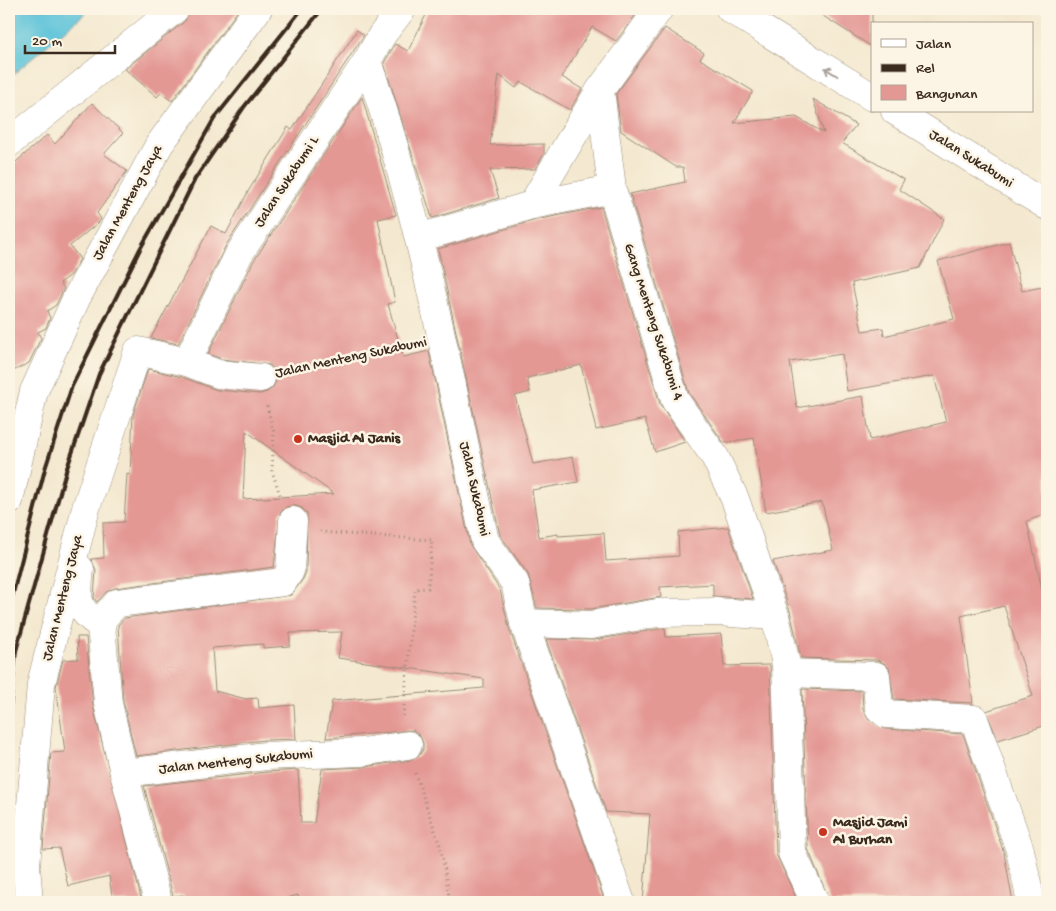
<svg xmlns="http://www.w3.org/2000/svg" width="1056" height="911" viewBox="0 0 1056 911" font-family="'Gochi Hand',sans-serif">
	<rect width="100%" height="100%" fill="#fcf5e5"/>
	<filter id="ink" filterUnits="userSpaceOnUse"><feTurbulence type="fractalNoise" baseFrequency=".02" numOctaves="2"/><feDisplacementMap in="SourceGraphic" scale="10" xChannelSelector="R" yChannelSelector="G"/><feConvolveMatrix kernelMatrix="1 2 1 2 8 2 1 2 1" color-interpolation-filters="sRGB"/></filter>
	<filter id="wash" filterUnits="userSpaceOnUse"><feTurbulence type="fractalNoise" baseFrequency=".0096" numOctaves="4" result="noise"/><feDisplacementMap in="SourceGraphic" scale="20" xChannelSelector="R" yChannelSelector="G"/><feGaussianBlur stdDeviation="1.12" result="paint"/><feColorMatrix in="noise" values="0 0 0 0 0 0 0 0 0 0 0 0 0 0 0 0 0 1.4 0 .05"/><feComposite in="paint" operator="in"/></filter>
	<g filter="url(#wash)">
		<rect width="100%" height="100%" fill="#f4e9d0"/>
		<polygon fill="#5cc3d9" stroke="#4c767c" points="9,9 90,9 9,78"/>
		<g id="blocks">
			<g fill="#e49894" fill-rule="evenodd">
				<polygon points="190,9 239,9 172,101 161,93 157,97 125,69 185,21"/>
				<polygon points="429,9 629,9 637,13 616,41 592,27 562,77 582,89 570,110 521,82 516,88 499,75 490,145 544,144 544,154 535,169 490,170 499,198 432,218 384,63 395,44 408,51"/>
				<polygon points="812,9 872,9 872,47"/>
				<path d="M665 28 704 53 700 59 753 91 734 123 796 117 824 133 813 99 856 125 842 143 904 180 899 189 944 219 920 268 852 283 862 331 883 328 884 336 954 319 938 261 1009 242 1022 291 1047 286V514L1027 521 1044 599 1047 598V725L998 740 986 711 1033 696 1004 606 961 616 973 703 894 699 889 668 884 663 877 660 801 658 790 611 773 561 833 550 822 502 766 512 754 438 724 443 689 393 630 194 685 182 683 167H676L621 131 616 94ZM842 354 847 391 934 376 946 422 870 440 863 396 797 408 790 362Z"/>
				<polygon points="357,30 364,35 226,245 178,344 151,338 211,226 226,234 249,190 288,127 292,130"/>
				<path d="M362 97 396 215 378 219 395 302 388 304 403 357 429 351 470 545 500 590 509 628 605 902H299L298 895 272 902H185L183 895 173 896 144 786 267 772 298 770 301 823H314L322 769 364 767 410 760 418 757 423 750V743L420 736 413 730 326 738 332 701 484 688V679L338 658 342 632 290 633V646L263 648V644L212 648 215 691 246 699 258 698 259 708 294 705 296 739 264 740 136 756 123 701 118 625 125 618 291 595 303 579 306 572 307 514 302 508 293 505 286 507 280 513 274 567 115 588 106 592 97 602 94 598 96 570 91 559 104 558 103 523 124 522 127 474 130 475 133 415 148 369 182 377 217 390 260 394 267 392 273 387 277 379 275 371 270 365 222 359 208 354 253 262ZM246 431 334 494 243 499Z"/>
				<polygon points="92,103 123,133 104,154 127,171 97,213 101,219 99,222 70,246 80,259 71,275 60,283 64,288 56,305 47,311 50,318 46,328 38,332 41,338 29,363 9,373 9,168 47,135 55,144"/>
				<polygon points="601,207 660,404 685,442 655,452 645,419 596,430 581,365 527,378 530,392 515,396 533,464 573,457 578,482 532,490 539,537 558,534 558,536 604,533 606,561 679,556 678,532 728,527 753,599 713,596 713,584 660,587 661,597 590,609 537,608 528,574 500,535 438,249 536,220"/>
				<polygon points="665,628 666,637 721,634 724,666 770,665 776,854 798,902 643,902 650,814 606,812 546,639 594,640"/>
				<polygon points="77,637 86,637 93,706 142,902 113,902 109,876 68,886 59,848 43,849 51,753 65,752 56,687 63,660 78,659"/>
				<polygon points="802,689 862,691 863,709 868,719 885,729 963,734 1004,853 1013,902 830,902 808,849"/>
			</g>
		</g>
	</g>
	<g filter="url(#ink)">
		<use href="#blocks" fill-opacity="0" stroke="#988a77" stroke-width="1"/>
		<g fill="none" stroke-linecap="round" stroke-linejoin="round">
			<defs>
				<g id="minor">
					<polyline points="659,9 600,90 612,189 675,400 715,457 735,499 775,616 786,664 792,853 815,902"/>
					<polyline points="730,9 872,97"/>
					<path d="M367 61C421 217 450 381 485 541L515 583 524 623 621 902"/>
					<polyline points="895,111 1047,206"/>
					<polyline points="9,143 175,9"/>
					<polyline points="532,205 600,90"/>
					<polyline points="419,238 532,205 612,189"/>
					<polyline points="187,362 239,254 367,61 382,35 402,9"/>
					<polyline points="9,501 34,391 77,297 159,145 258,9"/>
					<path d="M80 569C77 598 74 609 101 625"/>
					<polyline points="524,623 591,625 657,613 717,612 775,616"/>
					<polyline points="787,673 876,676 879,708 886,714 974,719 1020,850 1031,902"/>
					<polyline points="124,773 266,756 362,752 408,745"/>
					<polyline points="29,902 26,866 41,684 86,508 138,351 187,362 218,374 261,378"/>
					<polyline points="158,902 124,773 108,703 101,625 104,617 117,603 283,582 290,571 293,521"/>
				</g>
			</defs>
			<use href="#minor" stroke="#988a77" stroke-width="29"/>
			<g stroke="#988a77" stroke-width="3" stroke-dasharray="1 4" stroke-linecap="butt">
				<polyline points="288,372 413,344"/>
				<polyline points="267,406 274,433 272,471 280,495"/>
				<polyline points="320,532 432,540 428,588 415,589 403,716"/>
				<polyline points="415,773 441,848 450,902"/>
			</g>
			<use href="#minor" stroke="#fff" stroke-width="28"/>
			<g stroke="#3b2a1e" stroke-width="4">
				<polyline points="9,609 45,469 72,386 140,249 214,119 302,9"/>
				<polyline points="9,716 16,651 66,471 99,374 195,179 244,107 322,9"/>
			</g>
		</g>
		<defs><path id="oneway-shaft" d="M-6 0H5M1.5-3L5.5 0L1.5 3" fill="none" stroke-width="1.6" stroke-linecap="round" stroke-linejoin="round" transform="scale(1.25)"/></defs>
		<use stroke="#a79f9a" href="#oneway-shaft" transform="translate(831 72) rotate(-148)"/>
	</g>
	<g fill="#c8321e" stroke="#fcf5e5" stroke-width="2">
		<circle cx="298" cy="439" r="5"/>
		<circle cx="823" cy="832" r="5"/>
	</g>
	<g text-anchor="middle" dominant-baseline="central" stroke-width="5" stroke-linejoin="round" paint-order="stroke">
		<g font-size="15" fill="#3b2a1e" stroke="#fcf5e5">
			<text transform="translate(971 159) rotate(32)">Jalan Sukabumi</text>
			<text transform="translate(287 182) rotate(-57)">Jalan Sukabumi L</text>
			<text transform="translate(128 203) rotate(-61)">Jalan Menteng Jaya</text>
			<text transform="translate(653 322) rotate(72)">Gang Menteng Sukabumi 4</text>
			<text transform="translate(351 358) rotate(-12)">Jalan Menteng Sukabumi</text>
			<text transform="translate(474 489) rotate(77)">Jalan Sukabumi</text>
			<text transform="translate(63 598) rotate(-76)">Jalan Menteng Jaya</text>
			<text transform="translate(236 762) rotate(-6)">Jalan Menteng Sukabumi</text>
		</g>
		<g font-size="15" font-weight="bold" fill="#3b2a1e" stroke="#fcf5e5" text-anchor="start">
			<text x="308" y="439">Masjid Al Janis</text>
			<text x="833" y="823">Masjid Jami<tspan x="833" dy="17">Al Burhan</tspan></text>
		</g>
	</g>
	<rect width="1056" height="911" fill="none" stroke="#fcf5e5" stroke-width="30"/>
	<rect x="871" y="22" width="162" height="90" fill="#fcf5e5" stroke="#afa495"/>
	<rect x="881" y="39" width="25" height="8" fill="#ffffff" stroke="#afa495"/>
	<text x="916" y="48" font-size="15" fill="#3b2a1e">Jalan</text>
	<rect x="881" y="64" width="25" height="8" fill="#3b2a1e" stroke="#afa495"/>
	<text x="916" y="72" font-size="15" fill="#3b2a1e">Rel</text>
	<rect x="881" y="85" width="25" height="15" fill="#e49894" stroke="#afa495"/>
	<text x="916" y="98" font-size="15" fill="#3b2a1e">Bangunan</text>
	<path d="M25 45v8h90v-8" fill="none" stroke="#3b2a1e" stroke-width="2.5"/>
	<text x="32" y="45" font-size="15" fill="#3b2a1e" stroke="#fcf5e5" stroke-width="4" paint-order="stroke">20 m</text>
</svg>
